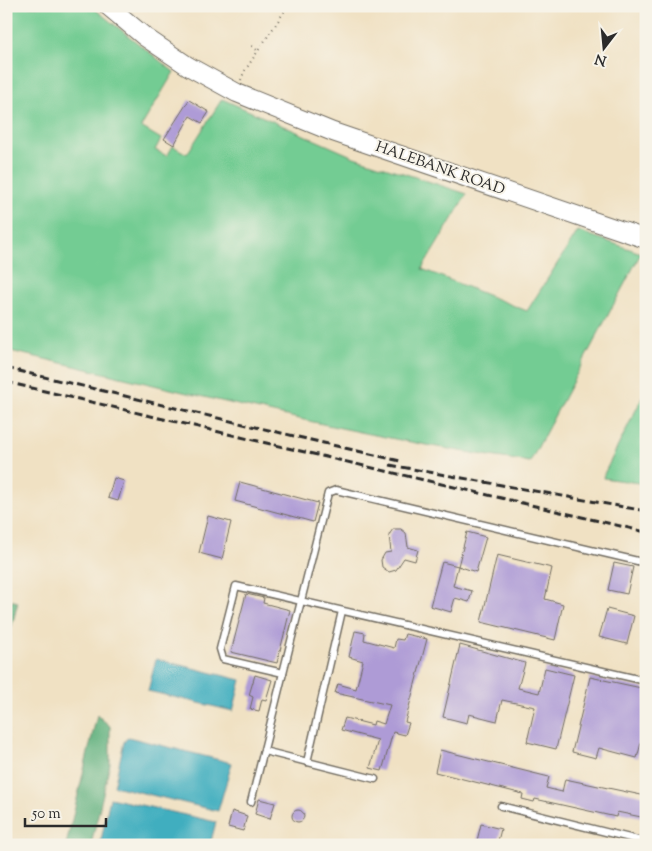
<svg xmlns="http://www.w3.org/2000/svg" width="652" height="851" viewBox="0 0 652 851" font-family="'Sorts Mill Goudy',serif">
	<rect width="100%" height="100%" fill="#f7f3e8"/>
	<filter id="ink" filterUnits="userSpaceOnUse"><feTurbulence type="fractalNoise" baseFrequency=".02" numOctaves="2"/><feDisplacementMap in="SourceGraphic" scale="10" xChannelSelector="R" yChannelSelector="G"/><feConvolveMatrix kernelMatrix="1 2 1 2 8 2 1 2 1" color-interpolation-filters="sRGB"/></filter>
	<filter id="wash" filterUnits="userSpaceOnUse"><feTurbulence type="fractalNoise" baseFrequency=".0096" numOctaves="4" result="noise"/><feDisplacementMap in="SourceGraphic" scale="20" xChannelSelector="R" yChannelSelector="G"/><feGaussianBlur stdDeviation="1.12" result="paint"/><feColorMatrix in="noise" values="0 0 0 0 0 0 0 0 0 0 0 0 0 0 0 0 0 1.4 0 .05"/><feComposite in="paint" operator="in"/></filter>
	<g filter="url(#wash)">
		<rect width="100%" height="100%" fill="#f0e1c3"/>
		<g fill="#73cc93" stroke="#4f7c5f">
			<path d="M6 6H91L174 72 141 127 161 139 155 150 167 156 173 146 187 154 222 99 354 157 467 194 422 269 527 311 578 231 641 253 530 462C353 437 180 390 6 350Z"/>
			<polygon points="646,390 646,484 603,478 604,474"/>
		</g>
		<g fill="#5eb07d" stroke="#446e54">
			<polygon points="6,599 18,602 6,649"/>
			<polygon points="97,715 110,726 110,764 91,845 66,845"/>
		</g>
		<g fill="#41aebf" stroke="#366c75">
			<polygon points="156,659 241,680 233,711 148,691"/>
			<polygon points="128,737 232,763 218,811 114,786 124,742"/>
			<polygon points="110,798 216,822 210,845 100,845"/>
		</g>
		<g id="blocks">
			<g fill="#ae9bd6">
				<polygon points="189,100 209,112 202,123 190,116 174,145 164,139"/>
				<polygon points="114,478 124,481 118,501 108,498"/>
				<polygon points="240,482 318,503 313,522 235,501"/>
				<polygon points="208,516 231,522 222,559 199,553"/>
				<polygon points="393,529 401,529 406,533 408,547 418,550 415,561 404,558 396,570 389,572 382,567 381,560 385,553 391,552 389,535"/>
				<polygon points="467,532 486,537 476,572 458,566"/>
				<polygon points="497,555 552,568 545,599 563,604 555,640 481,622"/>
				<polygon points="442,562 458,566 453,586 472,591 469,602 455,598 451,612 430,606"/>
				<polygon points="614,563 633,567 627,594 608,590"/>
				<polygon points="246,594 264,598 263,603 290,610 277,663 231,652"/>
				<polygon points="607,609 634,616 627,644 599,637"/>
				<polygon points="355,631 365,633 364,640 394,648 396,639 403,640 405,634 427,639 405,722 409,723 405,735 393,732 382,771 370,768 378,740 341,730 345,718 373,725 374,721 384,724 390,705 335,693 338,684 356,689 363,661 349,657"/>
				<polygon points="460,645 525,663 518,688 539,693 545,668 574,675 556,749 527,742 535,707 502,700 497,721 469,714 467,723 443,717"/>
				<polygon points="255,675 272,680 266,700 262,699 259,711 250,709 253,697 249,695"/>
				<polygon points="590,677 646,689 646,724 637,758 599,748 596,758 572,752"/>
				<polygon points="440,750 549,777 546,788 562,792 565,779 646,796 646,818 617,812 616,817 535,799 534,802 522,799 523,794 435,772"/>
				<polygon points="259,799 275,803 270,819 255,814"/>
				<circle cx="298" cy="816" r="6"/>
				<polygon points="232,811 247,816 243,831 228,827"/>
				<polygon points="481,824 501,829 497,845 476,845"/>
			</g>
		</g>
	</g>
	<g filter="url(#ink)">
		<use href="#blocks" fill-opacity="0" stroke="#706b60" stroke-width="1"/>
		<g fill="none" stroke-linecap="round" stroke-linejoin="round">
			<defs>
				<g id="lane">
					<polyline points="646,563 336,490 328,493 283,673 223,659 220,649 236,586 646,681"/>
					<polyline points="264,751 375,779"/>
					<polyline points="307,762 342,611"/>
					<polyline points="251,802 283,673"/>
					<polyline points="501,806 646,842"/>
				</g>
				<polyline id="secondary" points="108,6 145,37 188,66 237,93 333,132 646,239"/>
			</defs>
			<use href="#lane" stroke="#706b60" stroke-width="9"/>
			<use href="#secondary" stroke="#706b60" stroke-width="20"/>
			<g stroke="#706b60" stroke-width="2" stroke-dasharray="1 4" stroke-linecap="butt">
				<polyline points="252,46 258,51"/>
				<polyline points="241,80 244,72 288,6"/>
			</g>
			<use href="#lane" stroke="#fff" stroke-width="6"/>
			<use href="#secondary" stroke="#fff" stroke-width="18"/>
			<g stroke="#2b2b2b" stroke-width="3" stroke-dasharray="8 4" stroke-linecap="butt">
				<polyline points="6,368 400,461"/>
				<polyline points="6,382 646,532"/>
				<polyline points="390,465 646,511"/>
			</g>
		</g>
	</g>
	<g text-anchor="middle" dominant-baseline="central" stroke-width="4" stroke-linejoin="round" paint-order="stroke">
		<g font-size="15" fill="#2b2b2b" stroke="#f7f3e8">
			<text transform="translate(440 169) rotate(19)">HALEBANK ROAD</text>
		</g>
	</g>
	<rect width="652" height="851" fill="none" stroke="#f7f3e8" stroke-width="25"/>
	<g transform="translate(604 48) rotate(196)" stroke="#f7f3e8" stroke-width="4" paint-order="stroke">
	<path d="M0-4L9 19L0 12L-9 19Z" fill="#2b2b2b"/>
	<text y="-8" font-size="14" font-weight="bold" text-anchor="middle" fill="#2b2b2b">N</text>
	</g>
	<path d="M25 818v8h81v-8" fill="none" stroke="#2b2b2b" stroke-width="2.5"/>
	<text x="32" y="818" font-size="15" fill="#2b2b2b" stroke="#f7f3e8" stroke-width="4" paint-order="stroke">50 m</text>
</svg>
